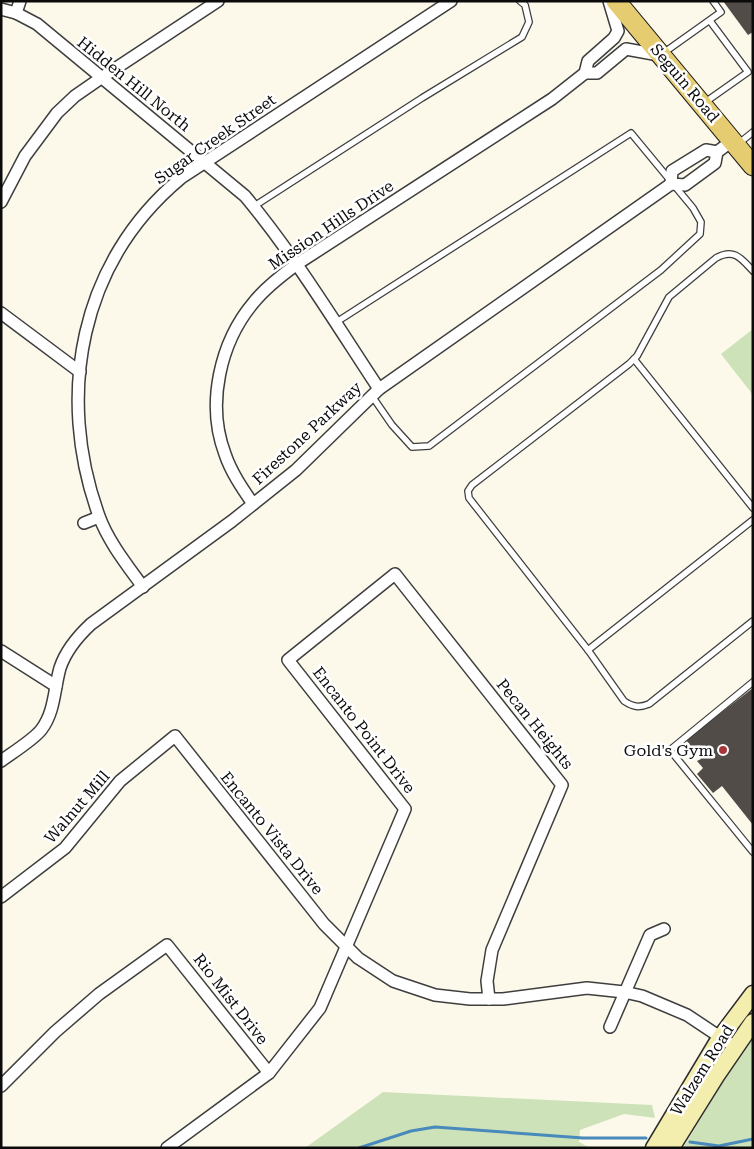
<svg xmlns="http://www.w3.org/2000/svg" width="754" height="1149" viewBox="0 0 754 1149" font-family="'Roboto Serif',serif">
	<rect width="100%" height="100%" fill="#fcf9eb"/>
	<g fill="#cee2b9">
		<polygon points="753,329 753,395 721,354"/>
		<polygon points="753,1038 753,1148 683,1148 731,1069"/>
		<polygon points="383,1092 652,1105 655,1118 624,1114 580,1130 579,1142 590,1148 305,1148"/>
	</g>
	<g fill="none" stroke-linecap="round" stroke-linejoin="round">
		<g stroke="#478abb" stroke-width="3">
			<polyline points="690,1142 719,1146 753,1139"/>
			<polyline points="359,1148 411,1131 435,1127 583,1138 646,1138"/>
		</g>
	</g>
	<g fill="#524c49">
		<polygon points="723,1 753,1 753,32 748,35"/>
		<polygon points="753,688 753,825 722,786 713,793 697,774 703,768 697,761 701,759 686,740"/>
	</g>
	<g fill="none" stroke-linecap="round" stroke-linejoin="round">
		<defs>
			<g id="lane">
				<polyline points="662,54 721,12 713,1"/>
				<polyline points="704,103 748,72 710,21"/>
				<polyline points="738,144 753,132"/>
				<polyline points="253,207 422,98 522,37 529,22 525,5 520,1"/>
				<path d="M753 271C741 258 734 248 716 258L669 297 637 356 629 364 472 485 468 491 469 498 588 650 624 701C633 707 639 708 649 704L753 621"/>
				<polyline points="335,323 631,133 693,208 701,222 700,234 661,270 429,446 412,447 392,425 372,396"/>
				<polyline points="634,359 753,508"/>
				<polyline points="588,650 753,520"/>
				<polyline points="753,682 670,750 753,852"/>
			</g>
			<g id="street">
				<path d="M1 9 16 13 37 24 245 196C295 256 336 324 379 389"/>
				<polyline points="16,13 20,1"/>
				<polyline points="585,73 597,73 626,49 659,55"/>
				<polyline points="671,184 672,171 706,150 717,152"/>
				<polyline points="1,202 25,156 57,113 75,96 101,78 218,1"/>
				<polyline points="1,313 80,372"/>
				<path d="M253 504C242 488 231 472 225 454 206 404 220 342 254 302 266 287 282 275 297 264L552 99 585 73 588 61 614 38 618 31 609 1"/>
				<polyline points="84,523 99,517"/>
				<path d="M143 587C127 565 108 541 99 516 55 395 80 262 181 178L451 1"/>
				<polyline points="1,651 56,686"/>
				<path d="M1 761C12 753 33 740 41 730 55 712 54 689 60 668 66 650 77 637 91 624L232 521 296 470 379 389 671 184 685 185 715 163 717 152 732 141"/>
				<polyline points="1,897 65,848 120,781 175,736 324,924 358,958 393,981 435,995 470,999 503,999 587,988 624,992 642,996 687,1015 735,1047"/>
				<polyline points="610,1027 650,935 664,929"/>
				<polyline points="1,1086 55,1032 99,994 167,945 269,1073"/>
				<polyline points="167,1148 269,1073 320,1008 405,809 288,660 395,574 562,785 492,950 487,981 489,999"/>
			</g>
			<g id="secondary">
				<polyline points="654,1148 720,1038 753,994"/>
				<polyline points="671,1148 716,1076 753,1022"/>
			</g>
			<polyline id="primary" points="616,1 753,166"/>
		</defs>
		<use href="#lane" stroke="#3e3e3e" stroke-width="8"/>
		<use href="#street" stroke="#3e3e3e" stroke-width="14"/>
		<use href="#secondary" stroke="#2d2d2d" stroke-width="19"/>
		<use href="#primary" stroke="#1c1c1c" stroke-width="21"/>
		<use href="#lane" stroke="#fff" stroke-width="5.5"/>
		<use href="#street" stroke="#fff" stroke-width="11"/>
		<use href="#secondary" stroke="#f4eeae" stroke-width="16"/>
		<use href="#primary" stroke="#e6cc71" stroke-width="19"/>
	</g>
	<circle fill="#a83639" stroke="#fff" stroke-width="2" cx="723" cy="750" r="5"/>
	<g text-anchor="middle" dominant-baseline="central" stroke-width="5" stroke-linejoin="round" paint-order="stroke">
		<g font-size="16" fill="#0b0b0b" stroke="#fff">
			<text transform="translate(685 83) rotate(50)">Seguin Road</text>
			<text transform="translate(134 84) rotate(39)">Hidden Hill North</text>
			<text transform="translate(215 139) rotate(-35)">Sugar Creek Street</text>
			<text transform="translate(331 225) rotate(-34)">Mission Hills Drive</text>
			<text transform="translate(307 433) rotate(-43)">Firestone Parkway</text>
			<text transform="translate(535 724) rotate(51)">Pecan Heights</text>
			<text transform="translate(364 730) rotate(52)">Encanto Point Drive</text>
			<text transform="translate(77 807) rotate(-49)">Walnut Mill</text>
			<text transform="translate(272 833) rotate(51)">Encanto Vista Drive</text>
			<text transform="translate(231 999) rotate(52)">Rio Mist Drive</text>
			<text transform="translate(702 1070) rotate(-58)">Walzem Road</text>
		</g>
		<g font-size="16" fill="#0b0b0b" stroke="#fff" text-anchor="end">
			<text x="713" y="750">Gold's Gym</text>
		</g>
	</g>
	<rect width="754" height="1149" fill="none" stroke="#0b0b0b" stroke-width="5"/>
</svg>
